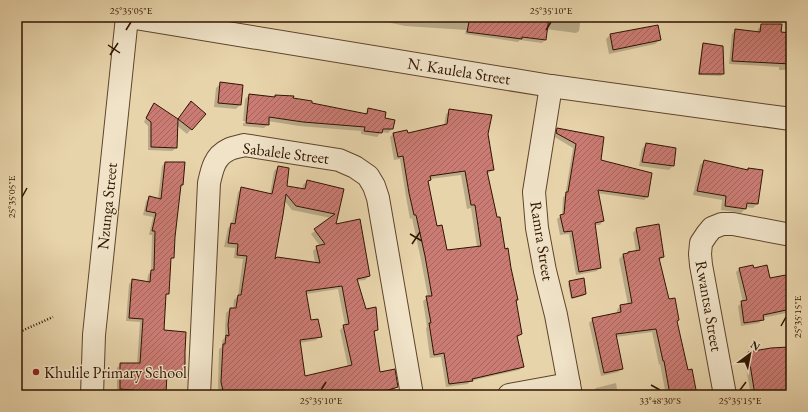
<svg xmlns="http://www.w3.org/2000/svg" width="808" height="412" viewBox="0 0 808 412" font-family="'EB Garamond',serif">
	<defs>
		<pattern id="building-hatch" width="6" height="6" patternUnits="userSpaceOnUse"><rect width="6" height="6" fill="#ca7b73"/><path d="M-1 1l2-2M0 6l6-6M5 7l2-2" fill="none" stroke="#a5645c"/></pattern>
	</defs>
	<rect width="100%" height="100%" fill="#e8d4ab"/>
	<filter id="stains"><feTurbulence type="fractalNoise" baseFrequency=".005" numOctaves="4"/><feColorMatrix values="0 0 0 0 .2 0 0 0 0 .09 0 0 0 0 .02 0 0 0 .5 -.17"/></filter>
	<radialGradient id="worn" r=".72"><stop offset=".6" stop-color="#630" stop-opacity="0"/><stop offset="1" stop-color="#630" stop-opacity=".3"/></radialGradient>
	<g fill="#0003" fill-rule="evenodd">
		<polygon points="388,17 581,17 579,31 576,33 546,29 545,40 542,43 520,40 518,42 465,34 466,30 405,26 387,22"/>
		<polygon points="762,25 780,33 791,34 791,70 779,70 779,67 729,64 732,34 736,30 757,32 758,29"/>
		<polygon points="610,35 660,40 655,44 609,54 606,39"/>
		<polygon points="704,44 723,74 721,76 698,75 702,46"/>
		<polygon points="221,83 240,105 236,109 214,107 216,88"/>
		<polygon points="249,95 292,99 364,115 369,109 383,119 392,129 388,133 381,132 377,137 361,134 361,131 299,126 268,121 268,124 264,128 243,126 243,123 265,125 265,123 243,121 245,99"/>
		<polygon points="191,102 204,114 187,134 176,125 176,148 172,151 148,150 148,126 144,122 151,107 154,104 177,120 187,106"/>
		<path d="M450 110 487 134 493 169 489 173 486 174 504 250 510 268 517 300 515 301 521 334 517 338 523 366 519 370 470 381 468 384 446 387 441 357 430 358 426 328 427 327 423 301 428 297 421 260 412 218 410 219 406 197 400 159 394 160 390 137 394 133 407 134 444 125 446 114ZM461 175 467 209 471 208 477 247 446 251 436 227 428 182 430 179Z"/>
		<polygon points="557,130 647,197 644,200 597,193 603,221 600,225 594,225 600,267 597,271 576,275 569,234 560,235 557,219 562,215 563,197 565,196 573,148 553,136 554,133"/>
		<polygon points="646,144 673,166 669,170 639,166 642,149"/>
		<polygon points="704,161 747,171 749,169 757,204 753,208 745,207 745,209 741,213 721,210 722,200 693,195 700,165"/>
		<polygon points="165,163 179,187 173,257 170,260 168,294 165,297 163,331 184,372 180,376 166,376 165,393 163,395 118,395 119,393 117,393 117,368 121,364 137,364 140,322 126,321 129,284 133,280 147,282 148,275 151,271 152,235 149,235 153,217 143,215 146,201 150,197 158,199 162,166"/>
		<path d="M278 167 286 187 302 189 303 185 307 181 343 190 335 225 369 276 365 280 357 281 366 310 377 330 373 334 379 373 397 387 393 391 387 392 388 395H219L218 387 219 349 222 347V341L225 337V330L226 313 230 309H233L234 300 238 296 243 259 234 258 235 248 224 247 228 228 232 223 238 192 242 188 270 194 274 171ZM284 200 292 210 331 218 311 234 320 246 317 247 313 251 315 263 273 261ZM338 289 345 325 340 330 348 367 304 377 300 343 316 340 320 336 310 321 306 294Z"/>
		<polygon points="636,229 663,257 659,261 668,301 678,320 676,322 687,371 696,395 666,395 660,364 659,365 652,332 616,337 622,369 618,372 601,376 589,323 593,319 617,314 617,310 620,306 628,305 619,259 623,255 626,255 628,253 636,251 633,233"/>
		<polygon points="739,269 753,269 769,279 791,275 791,312 762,318 762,319 759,323 741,326 738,306 743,302 736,272"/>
		<polygon points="570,282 585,294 583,296 571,299 568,284"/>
		<polygon points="791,348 791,395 751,395 744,357 748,353 771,349"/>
		<polygon points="616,383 618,395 593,395 592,392 596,388"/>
	</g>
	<g fill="url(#building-hatch)" stroke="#311400" fill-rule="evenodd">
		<polygon points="470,17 549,17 546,40 522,37 522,39 467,32"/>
		<polygon points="761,24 782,24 781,32 791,33 791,64 732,61 735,29 760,32"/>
		<polygon points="658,25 661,40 613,50 610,34"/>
		<polygon points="703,43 723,46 724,74 699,74"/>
		<polygon points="220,82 243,85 241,105 218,103"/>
		<polygon points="249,94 275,97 275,95 294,96 293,98 312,101 312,103 367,114 368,108 386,112 385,118 395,120 393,129 383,129 382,133 364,131 365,127 303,122 269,117 269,125 246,123"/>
		<polygon points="191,101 206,114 192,130 178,119"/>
		<polygon points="154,103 178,119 177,148 151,147 151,122 146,118"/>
		<path d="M449 109 492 115 488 134 494 170 487 171 497 217H500L505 249 508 248 511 268 518 300H516L522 334 517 336 524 367 472 379 473 381 449 384 444 353 434 355 429 323H431L426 296H432L425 256 416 215H414L409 193 403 156 398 157 393 133 407 130 408 133 447 124ZM465 171 471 205H475L481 246 447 250 442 225 437 226 428 181 431 180 430 176Z"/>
		<polygon points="557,128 604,137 601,160 652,173 648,197 598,190 604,221 595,223 601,268 579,272 572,231 564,232 560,215 564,214 566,192 568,192 576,144 556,133"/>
		<polygon points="646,143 676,148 674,166 642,162"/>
		<polygon points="704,160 748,170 748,168 763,170 758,204 747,203 746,209 725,206 726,196 697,191"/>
		<polygon points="165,162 185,162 183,185 181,185 175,237 174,258 171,258 169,294 166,294 164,330 186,332 185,352 185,373 167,373 166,394 147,393 147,395 132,394 133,390 120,389 120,363 140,363 143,319 129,318 132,279 150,282 151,270 154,270 155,231 152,231 156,213 146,211 149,196 161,199"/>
		<path d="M278 166 289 168 287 186 305 189 307 180 344 189 336 224 360 219 370 276 357 279 366 309 376 307 378 330 374 331 380 372 395 369 398 387 388 390 389 395H224L221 382 223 344H225L226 335 229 336 228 325 230 308H236L238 295H241L247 256 237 255 238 244 228 243 231 223 235 224 241 187 272 194ZM286 194 296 206 335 214 314 229 325 244 316 246 320 263 277 257 275 259 283 215ZM342 286 349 324 343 325 352 365 305 376 300 340 322 337 318 319 311 320 306 291Z"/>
		<polygon points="659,224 664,257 659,258 669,299 675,298 679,320 677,321 688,370 692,369 697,395 670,395 664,361 663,361 656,329 616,334 623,369 604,373 596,336 592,318 621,312 620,305 632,303 623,254 628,253 628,252 640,250 636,228"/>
		<polygon points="753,265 754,268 767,265 770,278 791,274 791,309 763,315 764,320 744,323 741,301 747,300 739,268"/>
		<polygon points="584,278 586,294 572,298 569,281"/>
		<polygon points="789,347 790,367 788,368 791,388 791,395 755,395 748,352 771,348"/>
	</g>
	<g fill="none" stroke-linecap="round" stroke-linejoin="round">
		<defs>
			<g id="minor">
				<polyline points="129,17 551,86 791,119"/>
				<polyline points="551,86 534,192 537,228 545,271 556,315 571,395"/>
				<polyline points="92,395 94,335 127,17"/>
				<path d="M199 395 209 183C212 169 215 156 228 150 233 147 239 147 244 145L339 160 355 167 368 176 374 186 378 198 412 395"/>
				<polyline points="509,395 569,384"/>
				<polyline points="725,395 701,265 700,254 701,243 707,234 712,228 722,224 733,224 791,235"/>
			</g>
		</defs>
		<use href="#minor" stroke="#5f442b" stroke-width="24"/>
		<polyline stroke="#311400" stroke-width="2.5" stroke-dasharray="1 2" stroke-linecap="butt" points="17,333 53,317"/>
		<use href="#minor" stroke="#f0e3c8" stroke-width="22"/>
	</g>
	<path fill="none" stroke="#311400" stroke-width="1.5" d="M126 30 131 22M546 30 551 22M108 45 120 53M110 55 118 43M22 197 27 188M410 234 422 241M412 244 420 232M781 326 786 317M651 385 660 390M321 390 326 382M740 390 746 382"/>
	<circle fill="#8f2418" stroke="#f0e3c8" stroke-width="1.5" cx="36" cy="372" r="4"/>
	<g text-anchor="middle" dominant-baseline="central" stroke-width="3" stroke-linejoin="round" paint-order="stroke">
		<g font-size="16" fill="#311400" stroke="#f0e3c8">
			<text transform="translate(459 71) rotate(9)">N. Kaulela Street</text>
			<text transform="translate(286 153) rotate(7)">Sabalele Street</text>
			<text transform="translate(107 206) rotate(-84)">Nzunga Street</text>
			<text transform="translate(542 241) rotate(81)">Ramra Street</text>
			<text transform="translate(709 306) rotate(80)">Rwantsa Street</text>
		</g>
		<g font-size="16" fill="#311400" stroke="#f0e3c8" text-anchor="start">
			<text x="44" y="372">Khulile Primary School</text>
		</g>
	</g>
	<rect width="808" height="412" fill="none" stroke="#e8d4ab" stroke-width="44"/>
	<g transform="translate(750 354) rotate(32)" stroke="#f0e3c8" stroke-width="3" paint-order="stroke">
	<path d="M0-3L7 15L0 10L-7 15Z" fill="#311400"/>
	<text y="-6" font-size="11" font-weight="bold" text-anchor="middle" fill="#311400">N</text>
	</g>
	<rect x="22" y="22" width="764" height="368" fill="none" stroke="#311400" stroke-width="1.5"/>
	<g font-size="10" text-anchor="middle" fill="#311400">
		<text x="131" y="14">25°35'05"E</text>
		<text x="551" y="14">25°35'10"E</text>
		<text transform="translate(11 197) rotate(-90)" y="4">25°35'05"E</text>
		<text transform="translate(797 317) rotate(-90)" y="4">25°35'15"E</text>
		<text x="321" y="404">25°35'10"E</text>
		<text x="660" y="404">33°48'30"S</text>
		<text x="740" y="404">25°35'15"E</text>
	</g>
	<rect width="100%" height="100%" filter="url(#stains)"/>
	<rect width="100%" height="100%" fill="url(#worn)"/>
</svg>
